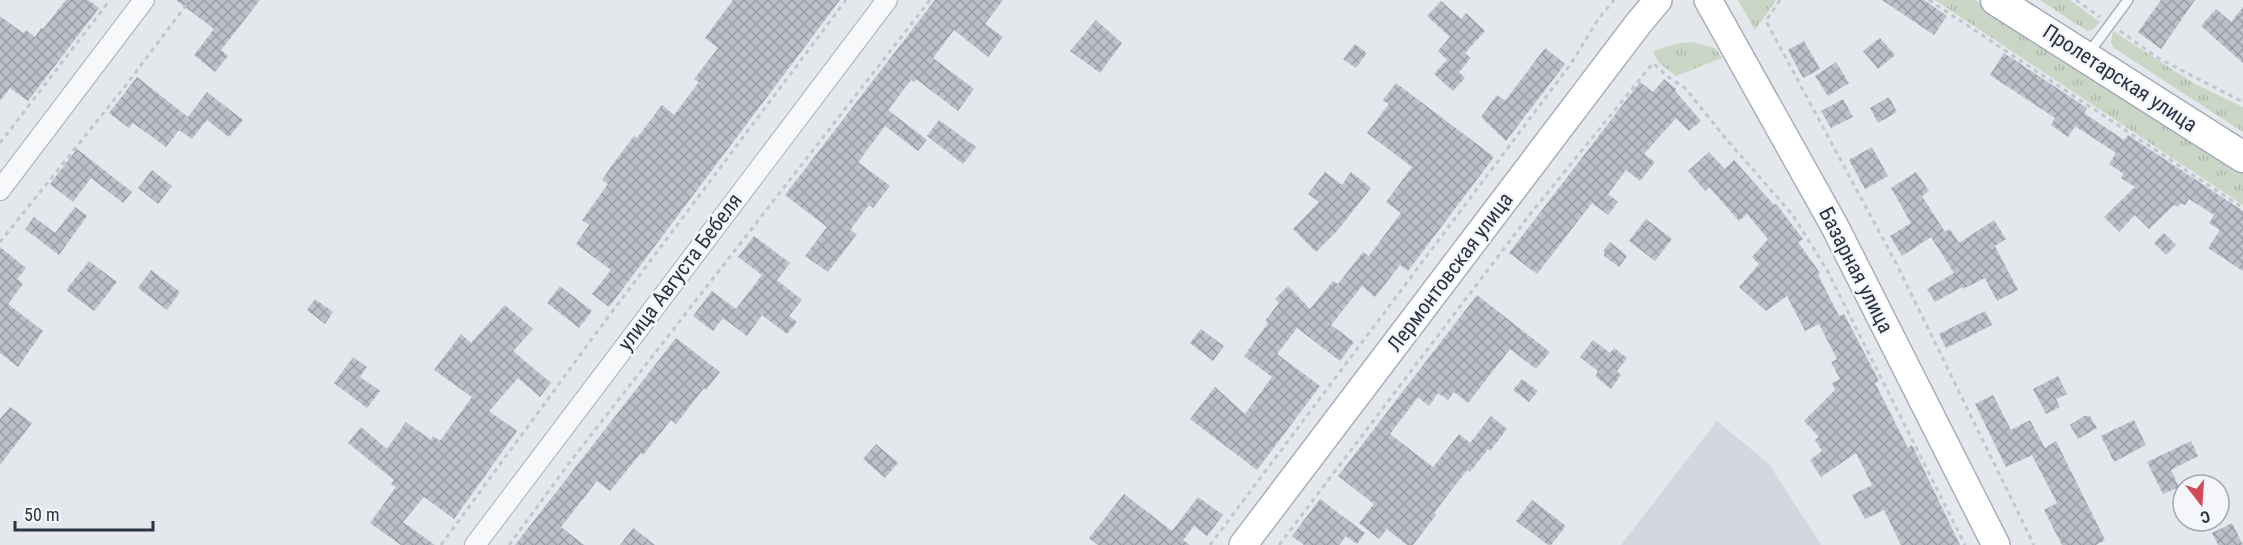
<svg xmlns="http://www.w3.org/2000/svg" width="2243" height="545" viewBox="0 0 2243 545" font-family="'Roboto Condensed',sans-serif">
	<defs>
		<pattern id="grass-tufts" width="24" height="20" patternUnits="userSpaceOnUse" patternTransform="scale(1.5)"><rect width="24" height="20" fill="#c9d6c5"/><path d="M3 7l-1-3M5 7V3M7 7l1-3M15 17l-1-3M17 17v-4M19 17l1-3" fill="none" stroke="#adb8ab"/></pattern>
		<pattern id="building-cross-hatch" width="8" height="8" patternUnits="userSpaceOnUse" patternTransform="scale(1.5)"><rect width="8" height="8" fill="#bbc0ca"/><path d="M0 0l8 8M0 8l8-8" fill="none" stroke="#989da6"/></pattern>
	</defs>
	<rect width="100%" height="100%" fill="#e4e7ec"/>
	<polygon fill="#d2d6de" points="1717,421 1769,464 1821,545 1621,545"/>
	<g fill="url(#grass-tufts)">
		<polygon points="1738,0 1776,0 1755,30"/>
		<polygon points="1935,0 1975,0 2243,170 2243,205"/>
		<polygon points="2040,0 2070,0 2100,22 2092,30 2087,31"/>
		<polygon points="2113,31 2195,84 2243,107 2243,132 2114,48 2111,43"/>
		<polygon points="1692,42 1715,48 1722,58 1676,76 1658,62 1653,51 1675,44"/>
	</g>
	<g fill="url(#building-cross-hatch)">
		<polygon points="66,0 88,0 99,8 28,101 10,88 0,101 0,16 23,33 26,30 35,37 41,28 43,29"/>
		<polygon points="176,0 260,0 221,50 228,56 215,72 194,55 214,29"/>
		<polygon points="733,0 840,0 609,307 592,294 611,270 576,244 589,225 582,220 608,184 602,180 610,168 634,136 637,138 662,105 674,115 699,82 694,79 718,48 705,38"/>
		<polygon points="935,0 1003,0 985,24 1003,37 988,57 954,30 933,58 974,89 958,111 916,79 914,82 911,80 888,110 927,140 918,151 885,126 858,162 890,186 873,208 869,205 850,230 857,234 828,272 805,256 827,227 785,195"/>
		<polygon points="1882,0 1924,0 1947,16 1934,35"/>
		<polygon points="2161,0 2195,0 2161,49 2138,32"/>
		<polygon points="1441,1 1461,19 1466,13 1485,31 1465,53 1471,58 1459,72 1465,78 1453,91 1434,74 1447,60 1438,51 1450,37 1427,16"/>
		<polygon points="2243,7 2243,63 2201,26 2216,9 2231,22"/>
		<polygon points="1096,20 1122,43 1100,73 1070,51"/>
		<polygon points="1880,38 1895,55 1878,69 1863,51"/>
		<polygon points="1804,41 1820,69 1803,78 1788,50"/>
		<polygon points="1355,44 1367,53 1356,68 1343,59"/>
		<polygon points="1545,48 1565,64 1506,141 1481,117 1497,95 1505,101"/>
		<polygon points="2004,53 2087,108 2084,113 2124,140 2128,135 2243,211 2243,271 2208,248 2220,230 2209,223 2214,215 2189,199 2185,205 2181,203 2178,207 2174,205 2149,229 2135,215 2119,232 2104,217 2135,187 2121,178 2124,174 2109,164 2116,153 2075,126 2068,137 2051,125 2055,118 1990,75"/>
		<polygon points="1836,62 1849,83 1828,96 1815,76"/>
		<polygon points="137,77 188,117 207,92 243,120 229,137 207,120 192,139 179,130 166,147 133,123 129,128 109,113"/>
		<polygon points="1664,79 1676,89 1675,91 1701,121 1689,131 1676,118 1644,154 1655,162 1640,181 1626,170 1608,194 1618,202 1608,215 1592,203 1537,274 1509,253 1640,82 1653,92"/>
		<polygon points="1396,83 1494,157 1408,271 1400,265 1375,297 1362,286 1331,325 1354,342 1340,361 1297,328 1277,354 1320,386 1257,470 1190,419 1215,387 1245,414 1272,377 1244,356 1268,323 1265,321 1279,303 1275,299 1288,286 1310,309 1333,281 1338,284 1363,252 1369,256 1401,213 1386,202 1412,167 1367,133 1389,104 1383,100"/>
		<polygon points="1889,97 1897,112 1878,123 1870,108"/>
		<polygon points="1843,99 1853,117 1831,128 1821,111"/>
		<polygon points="939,120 976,147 963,164 927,136"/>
		<polygon points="1872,147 1888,176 1865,189 1849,160"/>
		<polygon points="77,149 132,192 123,203 91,178 73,202 50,184"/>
		<polygon points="1709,152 1725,169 1734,160 1774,205 1776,204 1803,239 1798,242 1820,273 1818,275 1839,316 1844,314 1879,381 1875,383 1908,448 1912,445 1960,545 1901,545 1884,510 1865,519 1852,495 1872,485 1856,453 1821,477 1810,460 1822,451 1815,440 1819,437 1804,421 1835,390 1832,383 1840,379 1831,362 1837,359 1819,324 1805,331 1787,296 1766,311 1739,287 1759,264 1752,257 1768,239 1747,214 1739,221 1709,187 1705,191 1688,171"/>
		<polygon points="152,170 172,186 158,204 138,188"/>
		<polygon points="1325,172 1342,185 1351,172 1371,188 1337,231 1316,252 1293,229 1319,202 1308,194"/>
		<polygon points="1916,172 1929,191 1922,196 1945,232 1950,229 1959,243 1994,220 2006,239 1995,246 2018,290 1997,301 1985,278 1963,289 1962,287 1935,302 1927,289 1954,273 1931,237 1902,256 1890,236 1911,223 1891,188"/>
		<polygon points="75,207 87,216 59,255 25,229 34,217 55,233"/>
		<polygon points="1646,219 1672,239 1655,261 1629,241"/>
		<polygon points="2164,233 2176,245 2166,255 2154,243"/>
		<polygon points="754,236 790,263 777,280 802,300 789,316 797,322 787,334 762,315 747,336 723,318 713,331 693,316 712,291 736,309 762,275 738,257"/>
		<polygon points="1610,242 1627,256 1619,267 1604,256 1604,250"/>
		<polygon points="0,247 26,268 17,279 23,284 8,304 43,331 18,367 0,353"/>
		<polygon points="89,261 117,282 94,311 66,290"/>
		<polygon points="151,270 180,292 167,310 138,288"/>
		<polygon points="560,286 592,311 579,328 547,303"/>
		<polygon points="1477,295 1550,352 1536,369 1510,349 1468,403 1454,392 1448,400 1438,393 1429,406 1418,397 1390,434 1433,467 1459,434 1470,443 1491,416 1507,429 1490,451 1488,449 1470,472 1467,470 1434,513 1436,515 1413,545 1407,545 1387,529 1379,539 1359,523 1374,504 1338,476"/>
		<polygon points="315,299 333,312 325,324 307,310"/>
		<polygon points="505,305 533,329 513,351 551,383 540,397 518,378 489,411 517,431 454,519 424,497 403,522 435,545 401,545 370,523 396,487 391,484 394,480 348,443 361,427 387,449 406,422 431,440 433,436 440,441 472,397 434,370 461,334 471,343"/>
		<polygon points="1985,311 1992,325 1946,348 1939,334"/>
		<polygon points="1201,329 1224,346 1213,361 1190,343"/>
		<polygon points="676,338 720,372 706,390 704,388 676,424 671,420 643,455 641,453 610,491 597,481 561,527 584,545 515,545"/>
		<polygon points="1593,340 1610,353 1614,348 1627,358 1617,371 1621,375 1611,389 1595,376 1598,371 1580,357"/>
		<polygon points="353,357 367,367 360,377 380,391 367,408 334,383"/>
		<polygon points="2058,376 2067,394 2056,399 2060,407 2046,414 2033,389"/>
		<polygon points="1522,379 1538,391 1529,402 1513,390"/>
		<polygon points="1993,395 2011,430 2030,420 2045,448 2056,441 2105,540 2096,545 2062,545 2044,510 2057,503 2032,455 2006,467 1975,404"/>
		<polygon points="10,407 32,423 0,465 0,419"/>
		<polygon points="2084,416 2090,416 2097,428 2078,439 2070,425"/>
		<polygon points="2134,420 2146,445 2114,462 2101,436"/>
		<polygon points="2191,441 2198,456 2171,470 2179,487 2163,494 2147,462"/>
		<polygon points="876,444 898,463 885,478 863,459"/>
		<polygon points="1124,494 1172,531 1198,497 1223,515 1207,536 1194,526 1183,540 1190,545 1098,545 1089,538"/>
		<polygon points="1320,499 1365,533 1357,544 1346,536 1339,545 1304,545 1292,536"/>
		<polygon points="1532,500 1566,526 1551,545 1548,545 1516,521"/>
		<polygon points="2232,523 2243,545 2218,545 2212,533"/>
		<polygon points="633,528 655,545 620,545"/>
	</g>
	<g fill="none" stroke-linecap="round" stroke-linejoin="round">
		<defs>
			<polyline id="service" points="2088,54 2128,0"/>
			<g id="minor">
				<polyline points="0,190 144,0"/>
				<polyline points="475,545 887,0"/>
			</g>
			<g id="secondary">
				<polyline points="1708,0 1834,225 1996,545"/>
				<polyline points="1243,545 1638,24 1658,0"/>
			</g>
			<polyline id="primary" points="1996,0 2243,157"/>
		</defs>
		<use href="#service" stroke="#a9aeb7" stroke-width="12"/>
		<use href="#minor" stroke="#a9aeb7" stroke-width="22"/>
		<use href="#secondary" stroke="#a9aeb7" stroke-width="30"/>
		<use href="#primary" stroke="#a3abb8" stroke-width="33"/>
		<g stroke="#c2c5cb" stroke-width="3" stroke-dasharray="4.5 4.5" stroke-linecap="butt">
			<polyline points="1780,0 1766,21 1897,265 2034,545"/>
			<polyline points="1929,0 2243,208"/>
			<polyline points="2076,0 2100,17"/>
			<polyline points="2120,31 2158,58 2243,102"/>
			<polyline points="0,143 110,0"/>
			<polyline points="0,242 126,85 190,0"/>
			<polyline points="441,545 594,336 846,0"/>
			<polyline points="509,545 570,462 930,0"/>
			<polyline points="1210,545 1570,65 1599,18 1614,0"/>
			<polyline points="1279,545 1531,213 1653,63 1668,77 1685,88 1727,140 1792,214 1827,270 1965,545"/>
		</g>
		<use href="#service" stroke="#f7f8fa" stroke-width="9"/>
		<use href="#minor" stroke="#f7f8fa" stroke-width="20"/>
		<use href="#secondary" stroke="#fff" stroke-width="27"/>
		<use href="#primary" stroke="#fff" stroke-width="30"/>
	</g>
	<g text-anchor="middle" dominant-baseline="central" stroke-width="5" stroke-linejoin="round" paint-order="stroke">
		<g font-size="21" fill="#2b3445" stroke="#f4f6f9">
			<text transform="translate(2120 78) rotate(33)">Пролетарская улица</text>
			<text transform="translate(1856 270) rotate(63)">Базарная улица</text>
			<text transform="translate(680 272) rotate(-53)">улица Августа Бебеля</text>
			<text transform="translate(1450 272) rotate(-53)">Лермонтовская улица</text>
		</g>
	</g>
	<g transform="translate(2201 503) rotate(163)"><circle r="28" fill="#f4f6f9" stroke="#a4a8b1" stroke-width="1.5"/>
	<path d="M0-4.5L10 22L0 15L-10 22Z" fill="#d1495b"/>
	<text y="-9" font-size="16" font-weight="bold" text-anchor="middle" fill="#2b3445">С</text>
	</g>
	<path d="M15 521v9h138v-9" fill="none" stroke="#2b3445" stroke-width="3"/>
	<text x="24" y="521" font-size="18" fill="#2b3445" stroke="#f4f6f9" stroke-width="4.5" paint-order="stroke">50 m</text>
</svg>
